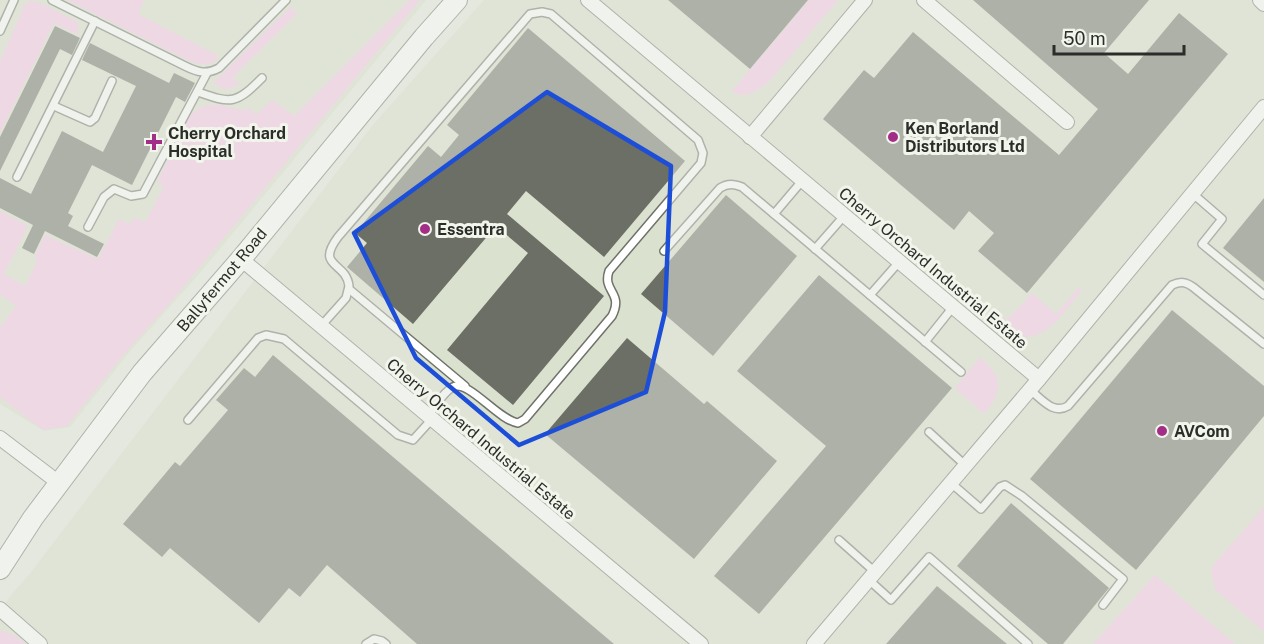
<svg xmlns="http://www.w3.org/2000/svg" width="1264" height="644" viewBox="0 0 1264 644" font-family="'Public Sans',sans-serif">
	<rect width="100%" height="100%" fill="#e4e8de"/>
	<g fill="#dae1cf">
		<polygon points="0,0 426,0 199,274 131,350 70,427 44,431 0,404"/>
		<polygon points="484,0 1264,0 1264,644 1235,644 1155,575 1093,644 0,644 0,611 11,595 28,576 372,126"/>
	</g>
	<g fill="#f9c6e8">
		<polygon points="67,0 144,0 138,14 217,55 218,60 206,65 191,62"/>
		<path d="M410 0H420L171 302 124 354 67 426 43 430 0 397V327L16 306 0 294V211L28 226 4 274 25 286 38 260 34 258 45 235 98 259 119 219 130 224 133 217 145 222 164 187 157 182 189 116C210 97 220 107 246 110L249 107 256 115 272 100 294 116Z"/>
		<polygon points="809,0 838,0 768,83 750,94 741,95 731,92"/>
		<polygon points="31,1 38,2 78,22 78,35 54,23 0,133 0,62 25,4"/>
		<polygon points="290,7 297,14 233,77 239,84 226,90 213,83"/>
		<path d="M1079 287 1082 290C1065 310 1051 338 1022 337L991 314 994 311 1007 320 1032 293 1056 314Z"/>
		<path d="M980 357C1003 377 1004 391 984 414L955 388Z"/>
		<polygon points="1264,507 1264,632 1215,589 1211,571 1215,563"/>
		<polygon points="1155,575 1235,644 1093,644"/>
		<polygon points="0,630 16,636 26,644 0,644"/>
	</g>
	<g fill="#6c6f66">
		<polygon points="668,0 808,0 750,69"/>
		<polygon points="973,0 1149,0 1104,53 1128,74 1179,13 1228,54 1027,293 978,251 994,233 969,211 954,230 823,119 864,70 874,78 913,32 1059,155 1098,109"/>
		<polygon points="55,26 80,38 72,55 60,49 0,171 0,137"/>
		<polygon points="528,28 685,161 604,257 526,191 507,214 604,296 513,405 447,350 528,253 496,226 413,324 347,267 367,243 355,233 428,146 441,157 459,135 447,125"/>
		<polygon points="90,43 169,83 174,73 195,83 185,102 176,97 132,185 92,165 68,213 73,216 68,226 104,244 97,257 45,231 34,254 22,248 33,225 0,208 0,178 31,194 62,131 103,152 136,86 82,60"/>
		<polygon points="726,195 797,256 713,356 641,294"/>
		<polygon points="1264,198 1264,282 1223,248"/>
		<polygon points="819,275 952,388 759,614 714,576 826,446 737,371"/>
		<polygon points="1172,310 1264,386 1264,416 1136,570 1030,479"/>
		<polygon points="627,338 704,404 707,401 777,461 694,559 545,434"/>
		<polygon points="273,355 472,524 614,644 417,644 327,565 300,597 289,588 259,623 170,548 162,557 123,524 175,462 180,466 228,410 216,400 244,368 255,377"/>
		<polygon points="1011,503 1109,588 1063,644 1048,644 957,566"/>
		<polygon points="937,586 1007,644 886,644"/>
	</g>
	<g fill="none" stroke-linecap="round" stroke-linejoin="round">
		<defs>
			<g id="lane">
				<path d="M52 0 185 66C197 72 206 75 219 68L286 0"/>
				<polyline points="0,31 14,0"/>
				<path d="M198 92C232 104 236 104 262 78"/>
				<polyline points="54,106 90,122 95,118 112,81"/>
				<polyline points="17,177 95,21"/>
				<polyline points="1192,193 1222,219 1202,244 1264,295"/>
				<polyline points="774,214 802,181"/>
				<polyline points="88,227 104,197 114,189 131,196 143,194 207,73"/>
				<polyline points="815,249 844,216"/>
				<path d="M664 251 720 188C728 183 734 184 742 187L961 372"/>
				<polyline points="349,289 465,386"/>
				<polyline points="870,295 899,262"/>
				<path d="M321 326 346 298 349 286C346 261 315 268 338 237L530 14 542 12 551 14 698 140 703 153 701 163 609 271C602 292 624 292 612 316L525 419 518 423C498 420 468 379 453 387 443 392 435 407 428 415"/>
				<polyline points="925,342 953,307"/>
				<path d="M1030 390C1042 399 1053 415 1068 406L1172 285C1181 281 1186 282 1193 287L1264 344"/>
				<polyline points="188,420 258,338 266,335 284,339 398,435 413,440 432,419"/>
				<polyline points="929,432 966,466"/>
				<polyline points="951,483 981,509 1000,487 1005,485 1022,496 1123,579 1103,605"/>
				<polyline points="839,540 875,572"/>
				<polyline points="869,580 891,600 929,557 1028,644"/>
				<polyline points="366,644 374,639 382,641 386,644"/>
			</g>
			<g id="street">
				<polyline points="588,0 1039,379"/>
				<polyline points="924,0 1067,122"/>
				<polyline points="1260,0 1264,4"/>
				<polyline points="750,137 865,0"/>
				<polyline points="241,259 701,644"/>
				<polyline points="0,438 59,483"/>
				<polyline points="0,609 40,644"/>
				<polyline points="814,644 1039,379 1264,107"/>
			</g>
			<polyline id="secondary" points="0,569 33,518 142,373 241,259 424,37 457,0"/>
		</defs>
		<use href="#lane" stroke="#6f7269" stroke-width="10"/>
		<use href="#street" stroke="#6f7269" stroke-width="16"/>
		<use href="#secondary" stroke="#6f7269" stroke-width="22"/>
		<use href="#lane" stroke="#fff" stroke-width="7"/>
		<use href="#street" stroke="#fff" stroke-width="14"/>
		<use href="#secondary" stroke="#fff" stroke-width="20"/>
	</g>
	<path d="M0 0H1264V644H0ZM547 92 671 166 665 312 646 392 519 445 416 358 354 233Z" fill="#e4e8de" fill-opacity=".55" fill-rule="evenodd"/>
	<path fill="none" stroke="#1d4ed8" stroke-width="4.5" stroke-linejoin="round" d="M547 92 671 166 665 312 646 392 519 445 416 358 354 233Z"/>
	<g fill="#a22e87" stroke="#f1f5eb" stroke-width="2">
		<circle cx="893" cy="137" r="6"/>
		<path d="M151 133h6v6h6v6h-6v6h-6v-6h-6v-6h6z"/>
		<circle cx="425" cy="229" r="6"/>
		<circle cx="1162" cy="431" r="6"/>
	</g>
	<g text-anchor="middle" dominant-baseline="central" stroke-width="6" stroke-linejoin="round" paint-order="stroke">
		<g font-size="16" font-weight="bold" fill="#2b2d29" stroke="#f1f5eb" text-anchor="start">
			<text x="905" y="128">Ken Borland<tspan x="905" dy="18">Distributors Ltd</tspan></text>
			<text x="168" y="133">Cherry Orchard<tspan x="168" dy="18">Hospital</tspan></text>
			<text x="437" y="229">Essentra</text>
			<text x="1174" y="431">AVCom</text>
		</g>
		<g font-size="16" fill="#2b2d29" stroke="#f1f5eb">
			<text transform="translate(933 268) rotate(40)">Cherry Orchard Industrial Estate</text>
			<text transform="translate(222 280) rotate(-50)">Ballyfermot Road</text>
			<text transform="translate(481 439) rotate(40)">Cherry Orchard Industrial Estate</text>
		</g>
	</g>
	<path d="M1054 45v9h130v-9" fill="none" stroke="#2b2d29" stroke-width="3"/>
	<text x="1063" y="45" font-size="18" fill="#2b2d29" stroke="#f1f5eb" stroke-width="4.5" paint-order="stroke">50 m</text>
</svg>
